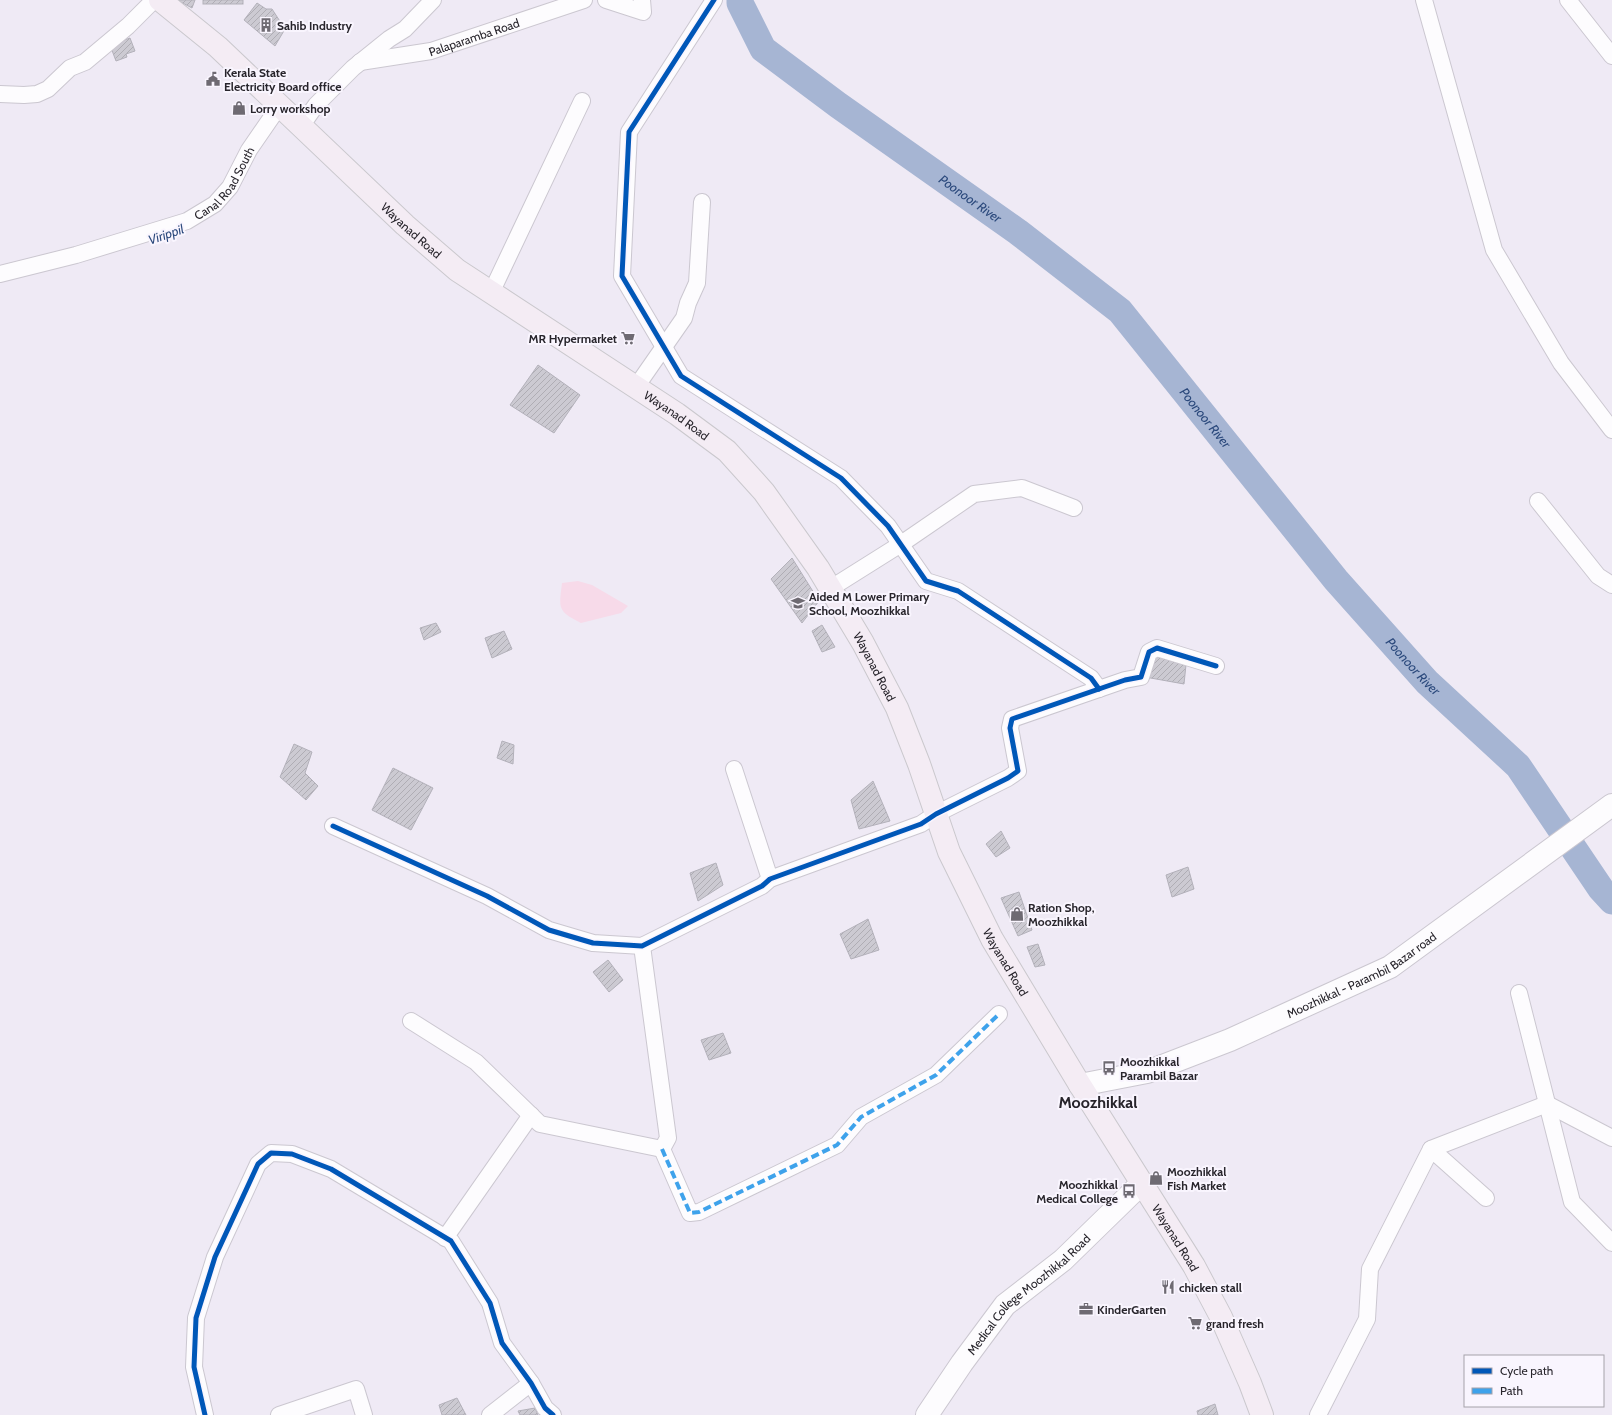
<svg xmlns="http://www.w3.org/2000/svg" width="1612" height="1415" viewBox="0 0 1612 1415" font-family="Cabin,sans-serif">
	<defs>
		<pattern id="building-hatch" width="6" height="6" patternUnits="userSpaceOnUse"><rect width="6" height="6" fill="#cccad2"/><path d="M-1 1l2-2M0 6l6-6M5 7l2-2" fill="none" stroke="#afadb4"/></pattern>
	</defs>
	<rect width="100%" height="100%" fill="#efeaf5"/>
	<path fill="#f7dae9" d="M578 581 592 585 628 606 621 613 581 623C557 611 559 608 562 583Z"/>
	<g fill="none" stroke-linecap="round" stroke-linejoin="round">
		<path stroke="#a6b5d3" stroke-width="27" id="s1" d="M740 0V3L763 49 838 105 1018 232 1120 311 1336 580 1427 682 1518 766 1601 889 1612 901"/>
	</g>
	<g fill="url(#building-hatch)" stroke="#b3b1ba">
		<polygon points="177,0 195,0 192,8"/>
		<rect x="203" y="0" width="40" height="4"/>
		<polygon points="257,3 266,9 272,9 285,29 275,46 244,20"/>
		<polygon points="130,38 135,51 126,54 127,57 116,61 110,45"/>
		<polygon points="538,365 580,395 554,433 510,405"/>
		<polygon points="792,558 819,601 802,623 771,579"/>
		<polygon points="436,623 441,632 424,640 420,628"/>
		<polygon points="822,625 835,647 822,652 812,631"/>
		<polygon points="504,631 512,649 492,658 485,638"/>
		<polygon points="1147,654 1187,655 1184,684 1145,677"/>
		<polygon points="502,741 514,745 513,764 497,758"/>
		<polygon points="294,744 312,752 305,773 318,786 306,800 280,777"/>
		<polygon points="393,768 433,788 411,830 372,810"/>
		<polygon points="873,781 890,821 859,829 851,800"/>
		<polygon points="1001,831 1010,848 996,857 986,844"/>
		<polygon points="716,863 723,885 698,901 690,873"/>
		<polygon points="1188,867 1194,889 1172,897 1166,875"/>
		<polygon points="1019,892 1032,930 1018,936 1001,898"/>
		<polygon points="868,919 879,950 851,959 840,934"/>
		<polygon points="1038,944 1045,965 1035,967 1027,947"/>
		<polygon points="608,960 623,980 609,992 593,972"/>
		<polygon points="723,1033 731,1053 709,1060 701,1040"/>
		<polygon points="457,1398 466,1415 442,1415 439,1405"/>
		<polygon points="1215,1404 1218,1415 1198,1415 1197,1411"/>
		<polygon points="535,1408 538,1415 520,1415 518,1411"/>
	</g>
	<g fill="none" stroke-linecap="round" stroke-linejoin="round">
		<defs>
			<g id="street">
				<polyline points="606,0 643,12 642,0"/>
				<polyline points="714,0 629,132 622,276 681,376 841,478 888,526 926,581 958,591 1091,678 1099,689"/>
				<polyline points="1424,0 1494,250 1561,363 1612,430"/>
				<polyline points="1568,0 1612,56"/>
				<path id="s2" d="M360 62 431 51 584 0"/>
				<polyline points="0,94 24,95 37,94 48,89 70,68 85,62 128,26 154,0"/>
				<polyline points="302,125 316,105 353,68 389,39 405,29 433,0"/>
				<path id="s3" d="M0 274 76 255 187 221 215 204 230 187 249 150 280 105"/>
				<polyline points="491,293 582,101"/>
				<polyline points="636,387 684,318 688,303 697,283 702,202"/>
				<polyline points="1538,501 1598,576 1612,585"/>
				<polyline points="831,588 901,544 974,494 1022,488 1074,508"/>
				<polyline points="734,769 770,879"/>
				<polyline points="333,826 487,896 549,930 593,943 642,946 762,886 770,879 921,824 936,814 1008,778 1018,771 1010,728 1012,719 1125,680 1141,677 1149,652 1157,648 1216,666"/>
				<polyline points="1519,993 1572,1202 1612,1243"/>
				<polyline points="411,1021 476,1062 540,1124 662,1149 668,1138 642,946"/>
				<polyline points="662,1149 690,1213 699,1212 837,1145 861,1117 936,1075 999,1014"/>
				<polyline points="1431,1149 1547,1104 1612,1138"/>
				<polyline points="445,1238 531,1115"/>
				<polyline points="205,1415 194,1367 196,1318 215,1257 258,1164 271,1153 292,1154 331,1169 451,1241 490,1303 502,1343 531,1383 545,1408 553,1415"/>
				<polyline points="279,1415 356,1389 364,1415"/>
				<polyline points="490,1415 531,1383"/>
				<polyline points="1318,1415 1367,1319 1370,1269 1431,1149 1486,1198"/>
			</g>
			<g id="secondary">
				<path id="s4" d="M1080 1085 1147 1072 1230 1040 1390 967 1612 805"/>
				<path id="s5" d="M927 1415 962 1363 1005 1305 1063 1260 1142 1183"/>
			</g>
			<g id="highway">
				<path id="s6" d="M160 0 218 47 405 225 457 270 677 414 727 451 764 492 818 568 863 643 897 708 919 764 949 852 992 939 1080 1085 1194 1266 1221 1317 1250 1383 1262 1415"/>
			</g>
		</defs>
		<use href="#street" stroke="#cbc7d0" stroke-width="18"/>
		<use href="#secondary" stroke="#cbc7d0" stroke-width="24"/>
		<use href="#highway" stroke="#cac8cd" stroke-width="24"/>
		<use href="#street" stroke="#fdfcfe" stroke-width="16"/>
		<use href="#secondary" stroke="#fdfcfe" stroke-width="22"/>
		<use href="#highway" stroke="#f4ecf4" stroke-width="22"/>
		<polyline stroke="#3ea2eb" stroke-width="4" stroke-dasharray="8 4" stroke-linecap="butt" points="662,1149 690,1213 699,1212 837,1145 861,1117 936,1075 999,1014"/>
		<defs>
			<g id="cycleway">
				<polyline points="714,0 629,132 622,276 681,376 841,478 888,526 926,581 958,591 1091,678 1099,689"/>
				<polyline points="333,826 487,896 549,930 593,943 642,946 762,886 770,879 921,824 936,814 1008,778 1018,771 1010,728 1012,719 1125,680 1141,677 1149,652 1157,648 1216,666"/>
				<polyline points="205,1415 194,1367 196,1318 215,1257 258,1164 271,1153 292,1154 331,1169 451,1241 490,1303 502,1343 531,1383 545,1408 553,1415"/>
			</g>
		</defs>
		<use href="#cycleway" stroke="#f9f5fe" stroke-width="8"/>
		<use href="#cycleway" stroke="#0057b8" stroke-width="5"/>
	</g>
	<defs>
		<symbol id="building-bare" viewBox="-9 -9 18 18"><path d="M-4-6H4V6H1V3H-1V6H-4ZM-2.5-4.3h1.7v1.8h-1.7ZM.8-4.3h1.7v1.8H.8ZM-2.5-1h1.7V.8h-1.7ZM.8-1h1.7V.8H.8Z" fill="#6e6a72" stroke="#f9f5fe" stroke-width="2.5" paint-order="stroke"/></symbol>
		<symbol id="civic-bare" viewBox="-9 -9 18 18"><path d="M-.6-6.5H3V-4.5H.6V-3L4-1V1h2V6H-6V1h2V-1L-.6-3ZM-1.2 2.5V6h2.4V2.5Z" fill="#6e6a72" stroke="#f9f5fe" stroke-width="2.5" paint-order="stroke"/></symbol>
		<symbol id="shop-bare" viewBox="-9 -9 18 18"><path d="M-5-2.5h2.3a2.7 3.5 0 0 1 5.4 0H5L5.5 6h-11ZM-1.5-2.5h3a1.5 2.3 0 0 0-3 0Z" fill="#6e6a72" stroke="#f9f5fe" stroke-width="2.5" paint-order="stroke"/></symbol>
		<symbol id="supermarket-bare" viewBox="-9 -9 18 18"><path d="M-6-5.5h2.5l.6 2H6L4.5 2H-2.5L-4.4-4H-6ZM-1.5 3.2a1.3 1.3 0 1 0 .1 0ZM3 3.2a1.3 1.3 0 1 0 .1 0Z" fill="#6e6a72" stroke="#f9f5fe" stroke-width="2.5" paint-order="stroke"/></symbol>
		<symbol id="school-bare" viewBox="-9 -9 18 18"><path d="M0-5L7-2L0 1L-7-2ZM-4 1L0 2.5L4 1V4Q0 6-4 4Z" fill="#6e6a72" stroke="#f9f5fe" stroke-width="2.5" paint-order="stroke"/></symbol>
		<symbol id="bus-bare" viewBox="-9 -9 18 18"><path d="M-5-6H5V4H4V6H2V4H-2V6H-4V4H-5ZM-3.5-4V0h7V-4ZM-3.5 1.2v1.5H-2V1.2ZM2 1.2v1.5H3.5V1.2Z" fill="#6e6a72" stroke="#f9f5fe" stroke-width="2.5" paint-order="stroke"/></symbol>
		<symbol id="restaurant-bare" viewBox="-9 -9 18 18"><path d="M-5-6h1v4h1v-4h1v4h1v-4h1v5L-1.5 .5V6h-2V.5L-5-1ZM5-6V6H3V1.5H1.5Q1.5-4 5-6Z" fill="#6e6a72" stroke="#f9f5fe" stroke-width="2.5" paint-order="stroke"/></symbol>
		<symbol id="office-bare" viewBox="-9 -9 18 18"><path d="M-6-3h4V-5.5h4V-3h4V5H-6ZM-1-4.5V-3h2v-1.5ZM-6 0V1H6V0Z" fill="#6e6a72" stroke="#f9f5fe" stroke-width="2.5" paint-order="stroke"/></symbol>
	</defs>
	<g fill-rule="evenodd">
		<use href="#building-bare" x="256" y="15" width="20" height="20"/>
		<use href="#civic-bare" x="203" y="69" width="20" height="20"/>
		<use href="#shop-bare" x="229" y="98" width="20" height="20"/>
		<use href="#supermarket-bare" x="618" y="328" width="20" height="20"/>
		<use href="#school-bare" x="788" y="593" width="20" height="20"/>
		<use href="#shop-bare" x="1007" y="904" width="20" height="20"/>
		<use href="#bus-bare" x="1099" y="1058" width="20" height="20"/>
		<use href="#shop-bare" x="1146" y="1168" width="20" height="20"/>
		<use href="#bus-bare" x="1119" y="1181" width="20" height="20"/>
		<use href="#restaurant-bare" x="1158" y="1277" width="20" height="20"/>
		<use href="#office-bare" x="1076" y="1299" width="20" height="20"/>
		<use href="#supermarket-bare" x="1185" y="1313" width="20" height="20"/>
	</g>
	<g text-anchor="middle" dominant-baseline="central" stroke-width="4" stroke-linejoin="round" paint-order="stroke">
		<g font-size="12" font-weight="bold" fill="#28252c" stroke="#f9f5fe" text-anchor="start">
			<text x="277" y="25">Sahib Industry</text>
			<text x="224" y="72">Kerala State<tspan x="224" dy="14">Electricity Board office</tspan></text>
			<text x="250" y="108">Lorry workshop</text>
			<text x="617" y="338" text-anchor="end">MR Hypermarket</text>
			<text x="809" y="596">Aided M Lower Primary<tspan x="809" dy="14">School, Moozhikkal</tspan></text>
			<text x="1028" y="907">Ration Shop,<tspan x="1028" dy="14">Moozhikkal</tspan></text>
			<text x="1120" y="1061">Moozhikkal<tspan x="1120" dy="14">Parambil Bazar</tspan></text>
			<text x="1167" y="1171">Moozhikkal<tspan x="1167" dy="14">Fish Market</tspan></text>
			<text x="1118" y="1184" text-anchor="end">Moozhikkal<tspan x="1118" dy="14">Medical College</tspan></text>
			<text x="1179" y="1287">chicken stall</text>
			<text x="1097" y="1309">KinderGarten</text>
			<text x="1206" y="1323">grand fresh</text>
		</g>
		<g font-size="12" fill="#28252c" stroke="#f9f5fe">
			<text stroke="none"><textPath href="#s2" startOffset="117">Palaparamba Road</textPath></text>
			<text stroke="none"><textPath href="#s3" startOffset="249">Canal Road South</textPath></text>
			<text stroke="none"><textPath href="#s6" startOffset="341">Wayanad Road</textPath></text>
			<text stroke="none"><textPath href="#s6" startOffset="665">Wayanad Road</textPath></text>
			<text stroke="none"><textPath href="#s6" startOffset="989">Wayanad Road</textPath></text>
			<text stroke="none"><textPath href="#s6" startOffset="1313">Wayanad Road</textPath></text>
			<text stroke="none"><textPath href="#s4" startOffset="304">Moozhikkal - Parambil Bazar road</textPath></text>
			<text stroke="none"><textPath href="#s6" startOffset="1637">Wayanad Road</textPath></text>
			<text stroke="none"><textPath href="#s5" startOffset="159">Medical College Moozhikkal Road</textPath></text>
		</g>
		<g font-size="13" font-style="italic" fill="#2b497c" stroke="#f9f5fe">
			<text stroke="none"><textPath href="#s1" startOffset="310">Poonoor River</textPath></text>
			<text transform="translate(166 234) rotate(-19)">Virippil</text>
			<text stroke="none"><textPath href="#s1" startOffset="634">Poonoor River</textPath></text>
			<text stroke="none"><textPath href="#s1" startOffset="958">Poonoor River</textPath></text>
		</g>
		<g font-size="16" font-weight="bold" fill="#28252c" stroke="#f9f5fe">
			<text x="1098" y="1102">Moozhikkal</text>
		</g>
	</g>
	<rect x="1464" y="1355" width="140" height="52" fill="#f9f5fe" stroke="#a5a2aa"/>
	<rect x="1472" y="1368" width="20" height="6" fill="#0057b8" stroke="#a5a2aa"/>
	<text x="1500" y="1375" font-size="12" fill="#28252c">Cycle path</text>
	<rect x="1472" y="1388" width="20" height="6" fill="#3ea2eb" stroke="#a5a2aa"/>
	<text x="1500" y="1395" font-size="12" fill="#28252c">Path</text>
</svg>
